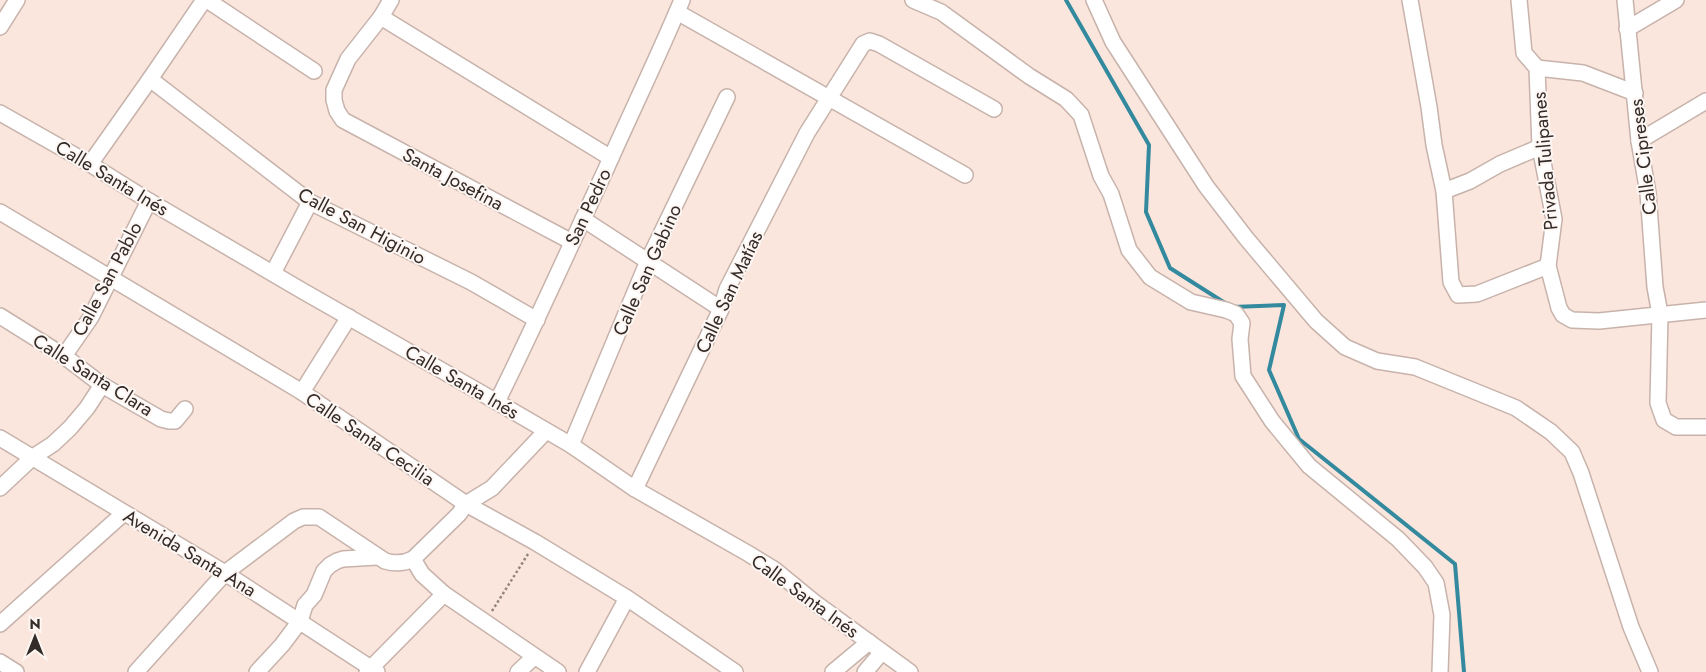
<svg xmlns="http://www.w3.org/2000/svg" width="1706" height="672" viewBox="0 0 1706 672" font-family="Jost,sans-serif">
	<rect width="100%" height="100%" fill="#fae6dd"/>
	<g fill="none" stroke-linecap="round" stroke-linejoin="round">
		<g stroke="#338a9e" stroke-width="4">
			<polyline points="1066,0 1149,145 1146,212 1170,268 1225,303"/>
			<polyline points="1233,307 1284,305 1269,370 1299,439 1455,564 1464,672"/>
		</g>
		<defs>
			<g id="minor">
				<polyline points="207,0 314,71"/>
				<polyline points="391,0 381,17 348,59 334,90 334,100 337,111 343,120 572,242"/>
				<polyline points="913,0 941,12 1029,76 1066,99 1081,115 1101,176 1111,194 1129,250 1150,277 1191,302 1226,310 1236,314 1242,323 1240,339 1243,376 1272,421 1309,466 1398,539 1425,567 1436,583 1442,615 1440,672"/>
				<polyline points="1094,0 1113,42 1206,186 1246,238 1316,321 1345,347 1377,361 1415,367 1516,408 1551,432 1572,452 1581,473 1631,627 1650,672"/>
				<polyline points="1410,0 1429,107 1434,145 1444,191 1451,282 1458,295 1477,294 1548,266"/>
				<polyline points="1519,0 1524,53 1537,68 1540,147 1554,219 1548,266 1559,308 1563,315 1572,320 1599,321 1706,310"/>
				<polyline points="1625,0 1639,141 1648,193 1655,287 1660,314 1658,403 1664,420 1676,427 1706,427"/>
				<polyline points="677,12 965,175"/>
				<polyline points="381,17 611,158"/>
				<polyline points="0,27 17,0"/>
				<polyline points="1627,29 1676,0"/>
				<polyline points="1537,68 1583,73 1635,93"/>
				<polyline points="150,79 310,202 471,282 537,320"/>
				<polyline points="0,113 90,164 149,201 301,290 497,402 571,445 635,489 749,554 775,570 814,602 910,672"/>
				<polyline points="1639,141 1706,101"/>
				<polyline points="90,164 150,79 204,0"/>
				<polyline points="1444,191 1470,181 1500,164 1540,147"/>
				<polyline points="0,212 302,392 466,504 535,542 627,598 735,672"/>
				<polyline points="583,219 721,309"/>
				<polyline points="273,273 310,202"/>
				<polyline points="0,316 64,356 102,385 161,419 169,421 175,421 185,409"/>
				<polyline points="64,356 91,317 149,201"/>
				<polyline points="302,392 349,317"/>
				<path d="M497 402C535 325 570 247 606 169 631 113 658 57 682 0"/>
				<polyline points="0,438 225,573 377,672"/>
				<polyline points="571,445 648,261 727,97"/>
				<polyline points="0,488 33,457 53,444 70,428 87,408 102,385"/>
				<polyline points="635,489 721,309 727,289 807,133 863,44 870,41 879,44 994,109"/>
				<polyline points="413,559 459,514 466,504 492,488 546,431"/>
				<polyline points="0,624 124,513"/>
				<polyline points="0,662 16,672"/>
				<path d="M136 672 225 573 294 521 303 517H319L385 561C395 564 403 564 413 559L422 574 444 594 558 672"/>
				<polyline points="257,672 282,645 300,621 305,605 314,595 324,571 330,565 337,561 343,559 377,557"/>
				<polyline points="367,672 444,594"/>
				<polyline points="518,672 534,657"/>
				<polyline points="587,672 627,598"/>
				<polyline points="833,672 869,642"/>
				<polyline points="865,672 882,652"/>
			</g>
		</defs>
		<use href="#minor" stroke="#c7b3ab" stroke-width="18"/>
		<polyline stroke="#92847f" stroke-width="2.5" stroke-dasharray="2.5 2.5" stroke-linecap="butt" points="492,611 528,554"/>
		<use href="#minor" stroke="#fff" stroke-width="15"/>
	</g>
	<g text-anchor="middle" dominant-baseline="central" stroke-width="4" stroke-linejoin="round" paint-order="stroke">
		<g font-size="19" fill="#322b28" stroke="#fef6f2">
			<text transform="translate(1643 157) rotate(-97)">Calle Cipreses</text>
			<text transform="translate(1545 161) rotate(-95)">Privada Tulipanes</text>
			<text transform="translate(112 178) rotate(31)">Calle Santa Inés</text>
			<text transform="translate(453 179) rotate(28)">Santa Josefina</text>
			<text transform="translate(588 207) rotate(-65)">San Pedro</text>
			<text transform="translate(362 226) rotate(28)">Calle San Higinio</text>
			<text transform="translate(647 270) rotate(-66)">Calle San Gabino</text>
			<text transform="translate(107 279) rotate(-62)">Calle San Pablo</text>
			<text transform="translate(729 292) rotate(-65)">Calle San Matías</text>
			<text transform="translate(93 375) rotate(32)">Calle Santa Clara</text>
			<text transform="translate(462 382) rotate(30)">Calle Santa Inés</text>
			<text transform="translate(370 439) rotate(34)">Calle Santa Cecilia</text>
			<text transform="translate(190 553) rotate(31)">Avenida Santa Ana</text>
			<text transform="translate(805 596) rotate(36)">Calle Santa Inés</text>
		</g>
	</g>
	<g transform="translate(35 637)" stroke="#fef6f2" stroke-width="4" paint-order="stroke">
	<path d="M0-4L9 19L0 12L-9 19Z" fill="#322b28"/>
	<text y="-8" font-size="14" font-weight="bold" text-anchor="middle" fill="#322b28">N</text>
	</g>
</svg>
